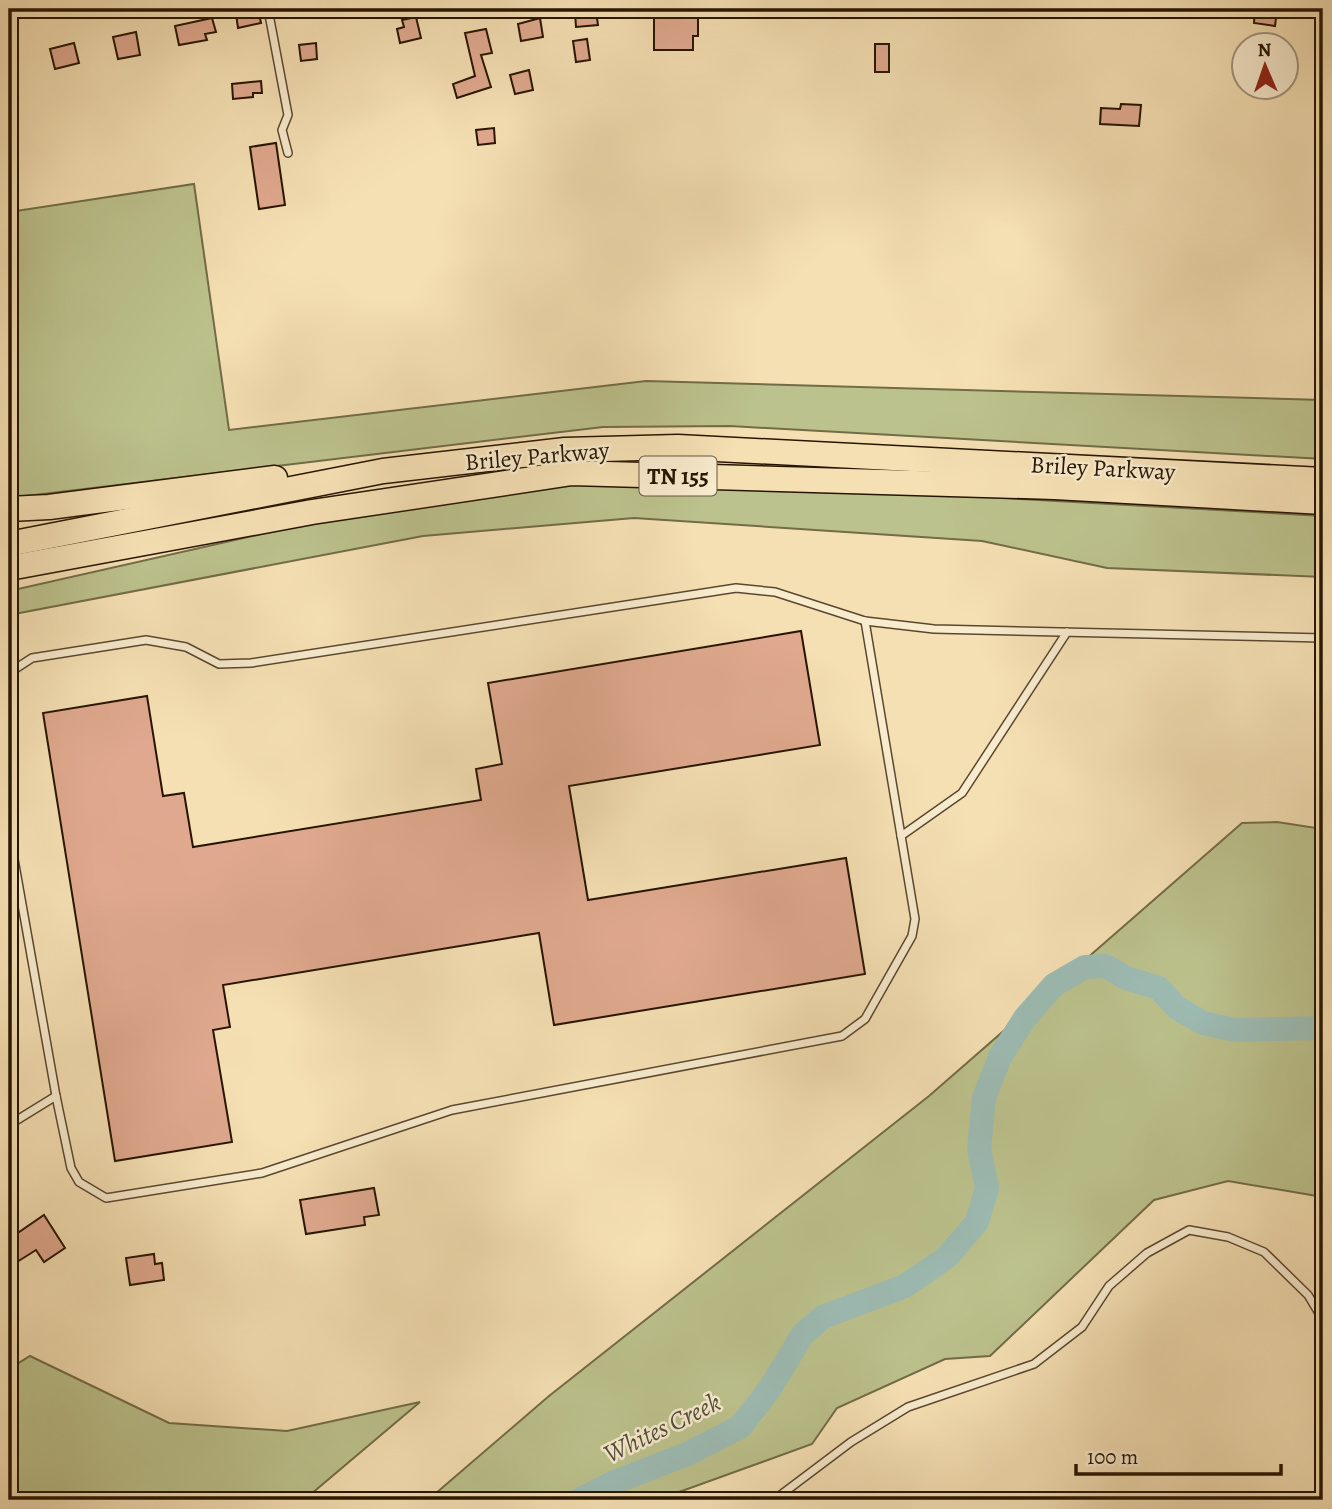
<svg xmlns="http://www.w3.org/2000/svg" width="1332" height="1509" viewBox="0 0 1332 1509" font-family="Alegreya,serif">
	<rect width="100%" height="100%" fill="#f5e0b4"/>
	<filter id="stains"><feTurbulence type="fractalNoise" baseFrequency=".00286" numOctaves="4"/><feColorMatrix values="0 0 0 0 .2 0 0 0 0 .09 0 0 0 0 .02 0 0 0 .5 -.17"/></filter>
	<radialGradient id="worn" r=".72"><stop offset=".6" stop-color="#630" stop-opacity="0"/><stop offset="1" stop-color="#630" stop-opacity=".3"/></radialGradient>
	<g fill="#bcc28d" stroke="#726c47" stroke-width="2">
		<polygon points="194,184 229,430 646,381 1323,400 1323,459 730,426 603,427 9,498 9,212"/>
		<polygon points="704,481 1323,516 1323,577 1107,568 982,541 634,518 423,536 9,615 9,591 293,527 572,483"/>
		<polygon points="1277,822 1323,829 1323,1197 1228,1181 1154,1200 990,1356 945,1359 837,1408 812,1444 657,1500 428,1500 549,1396 929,1096 1242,823"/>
		<polygon points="30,1356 169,1423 287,1431 420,1402 304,1500 9,1500 9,1369"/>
	</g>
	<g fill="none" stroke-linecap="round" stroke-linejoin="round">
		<polyline stroke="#9dbcb4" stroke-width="24" points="579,1500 615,1482 687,1454 740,1427 769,1390 803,1334 823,1317 905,1286 947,1257 977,1222 987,1188 979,1149 984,1098 1000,1057 1025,1018 1054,985 1085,967 1106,966 1126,978 1159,988 1177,1008 1203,1023 1235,1030 1323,1028"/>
	</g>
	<g fill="#e0a98f" stroke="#271501" stroke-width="2">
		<polygon points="1255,9 1277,9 1275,26 1254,23"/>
		<polygon points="258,10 261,23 238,28 236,14"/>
		<polygon points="596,11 598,25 576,27 575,13"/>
		<polygon points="416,17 421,38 400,43 397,29 404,27 402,20"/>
		<polygon points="212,18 216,32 205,34 207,40 179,45 175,26"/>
		<polygon points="540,18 543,37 521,41 518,24"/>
		<polygon points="654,18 698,18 698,36 693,36 693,50 654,50"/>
		<polygon points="486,29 492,53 481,55 491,87 457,98 453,84 475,76 465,33"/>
		<polygon points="136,32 140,55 118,59 113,37"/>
		<polygon points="587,39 590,60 576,62 573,41"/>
		<polygon points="74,43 79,63 55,69 50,49"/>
		<polygon points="316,43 317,59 301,61 299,45"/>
		<rect x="875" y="44" width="14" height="28"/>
		<polygon points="529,70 533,90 515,94 510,75"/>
		<polygon points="261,81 262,93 253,93 253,97 233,99 232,84"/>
		<polygon points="1121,104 1141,105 1139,126 1100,124 1101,108 1120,109"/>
		<polygon points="494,128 495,143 478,145 476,130"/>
		<polygon points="276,143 285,205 259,209 250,147"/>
		<polygon points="801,631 820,745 569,786 588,900 846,858 865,974 554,1025 539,933 223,985 230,1027 213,1030 232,1142 115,1161 43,713 147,696 163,796 184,793 193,847 481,800 476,769 502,764 488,683"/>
		<polygon points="374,1188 379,1215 364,1217 365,1225 306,1234 300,1200"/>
		<polygon points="44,1215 65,1248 44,1262 36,1250 9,1267 9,1239"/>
		<polygon points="154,1254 155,1264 162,1263 164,1280 130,1285 126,1258"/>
	</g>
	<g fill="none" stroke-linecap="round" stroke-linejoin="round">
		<defs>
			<g id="service">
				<polyline points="268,9 288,115 282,130 288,153"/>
				<polyline points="9,678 12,671 32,658 146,640 186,647 219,664 251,663 736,588 775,592 865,621 934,629 1323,638"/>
				<polyline points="9,831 56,1096"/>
				<polyline points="901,836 962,793 1067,632"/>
				<polyline points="9,1125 56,1096 71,1168 79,1182 106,1198 262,1173 452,1110 842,1036 865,1019 912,936 915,919 865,621"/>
				<polyline points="774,1500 851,1442 908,1407 1034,1364 1082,1327 1109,1286 1147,1253 1189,1230 1228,1237 1264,1252 1308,1295 1323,1320"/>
			</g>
			<g id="motorway">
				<polyline points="9,509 49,507 275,478"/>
				<polyline points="9,544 383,471 565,450 678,447 1323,480"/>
				<polyline points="9,568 312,512 572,473 1055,487 1323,502"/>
			</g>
		</defs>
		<use href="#service" stroke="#5a482e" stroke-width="10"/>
		<use href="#motorway" stroke="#271501" stroke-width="27"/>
		<use href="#service" stroke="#f8ebce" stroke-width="7"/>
		<use href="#motorway" stroke="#f5e0b4" stroke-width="24"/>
	</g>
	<g text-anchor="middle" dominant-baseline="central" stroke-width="5" stroke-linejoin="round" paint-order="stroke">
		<rect fill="#f8ebce" stroke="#66553e" stroke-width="2" x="639.5" y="456.5" width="77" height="39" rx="5"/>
		<g font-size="23" font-weight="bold" fill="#271501">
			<text x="678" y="476">TN 155</text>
		</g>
		<g font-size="24" fill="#271501" stroke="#f8ebce">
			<text transform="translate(537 456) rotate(-5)">Briley Parkway</text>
			<text transform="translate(1103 468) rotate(3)">Briley Parkway</text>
		</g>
		<g font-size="26" font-style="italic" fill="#504f40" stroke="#f8ebce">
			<text transform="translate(662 1428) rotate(-26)">Whites Creek</text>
		</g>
	</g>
	<rect width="1332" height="1509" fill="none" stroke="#f5e0b4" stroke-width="35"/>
	<rect x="10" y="10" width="1311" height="1488" fill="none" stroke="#271501" stroke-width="3.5"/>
	<rect x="18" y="18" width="1297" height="1474" fill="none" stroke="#271501" stroke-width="2"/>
	<g transform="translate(1265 66) rotate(358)"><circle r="33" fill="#f8ebce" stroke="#a4957c" stroke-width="2"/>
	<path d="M0-5L12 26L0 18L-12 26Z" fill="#8f2418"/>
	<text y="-10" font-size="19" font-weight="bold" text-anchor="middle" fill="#271501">N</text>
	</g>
	<path d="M1076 1464v10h205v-10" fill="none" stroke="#271501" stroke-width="3.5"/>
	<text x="1087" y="1464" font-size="21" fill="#271501" stroke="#f8ebce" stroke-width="5" paint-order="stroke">100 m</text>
	<rect width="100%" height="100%" filter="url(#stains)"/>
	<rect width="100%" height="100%" fill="url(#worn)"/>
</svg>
